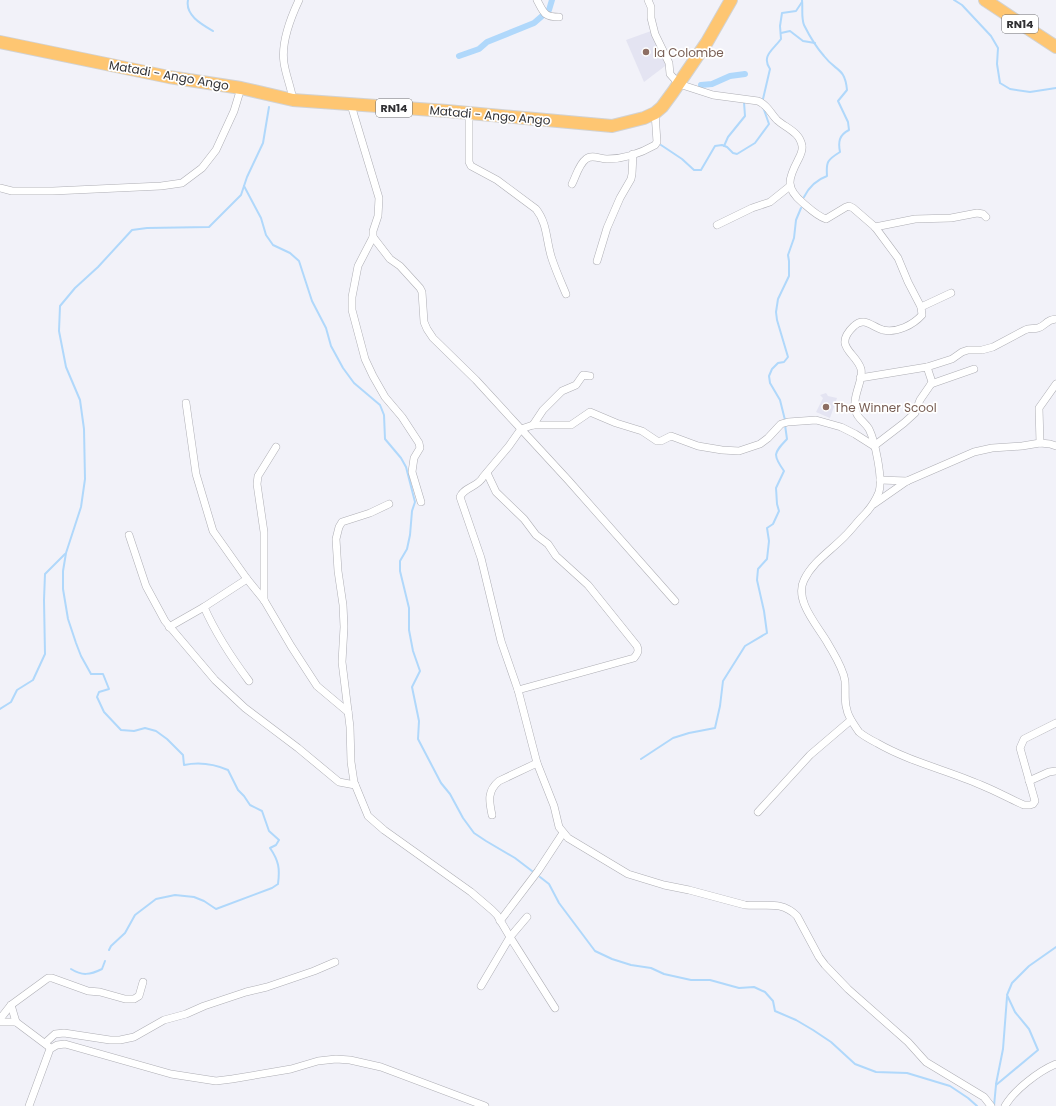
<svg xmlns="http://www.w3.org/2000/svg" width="1056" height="1106" viewBox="0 0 1056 1106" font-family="Poppins,sans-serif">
	<rect width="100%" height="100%" fill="#f2f2f9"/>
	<g fill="#e4e4f2">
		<polygon points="651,31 669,63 644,82 626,40"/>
		<polygon points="826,393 828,396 837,398 830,418 816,412 823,398 820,395"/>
	</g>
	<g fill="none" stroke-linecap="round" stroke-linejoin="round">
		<g stroke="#b0d8fb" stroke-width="2">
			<path d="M188 0C185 15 201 24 213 31"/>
			<path d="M802 0C803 8 801 17 804 25 809 35 816 47 824 56 836 72 845 67 847 90L838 101 848 122 849 130C839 135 838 142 840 152 827 160 826 162 827 176 816 180 809 187 804 197"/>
			<polyline points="954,0 962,5 991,36 998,48 997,64 1000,83 1010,89 1030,92 1056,88"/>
			<polyline points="781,33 790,31 803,41 815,43"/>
			<path d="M763 99 770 69C761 56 773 50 781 39L780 26 782 13 796 11 802 2"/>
			<polyline points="661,145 682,159 694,170 701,170 715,146 722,145 727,147 733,153 737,154 755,143 769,124 763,107"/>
			<polyline points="724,146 728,137 745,116 744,102"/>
			<polyline points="244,186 261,218 266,235 273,245 290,253 299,261 312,301 326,328 331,346 343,368 354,383 380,405 384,415 385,439 401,458 406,467 415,502 412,511 410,535 407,549 400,561 400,571 409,608 409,630 413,651 420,671 412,687 419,721 418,739 441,783 450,794 463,818 474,833 486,841 515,858 532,871"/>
			<polyline points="785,420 780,400 770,383 769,376 772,369 778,363 784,362 788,357 777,320 776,312 778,299 789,276 789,261 788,255 794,238 796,220 801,208"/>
			<polyline points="0,709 11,702 17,690 33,680 45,654 44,600 45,574 65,554"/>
			<path d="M641 759 673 738 689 733 715 728 720 706 723 681 745 646 767 633 764 611 757 580 758 569 767 559 769 541 767 528 773 524 779 511 777 504 776 488 784 471C772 454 774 453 787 439L785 425"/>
			<polyline points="540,877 549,884 559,903 595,951 612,959 631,965 651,968 664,974 691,980 710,980 739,988 754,987 765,992 773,1001 775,1011 796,1020 813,1030 831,1042 855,1064 876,1072 907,1073 950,1086 968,1098 977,1106"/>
			<path d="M109 950 111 946 125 933 135 915 156 899 175 895 194 897 204 901 216 909 272 888 278 884C280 869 279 861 270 848L276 845 279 840 269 831 262 811 250 805 244 796 238 790 228 770C214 764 198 762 184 765L183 755 167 739 156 731 145 728 134 731 121 730 104 712 97 697 99 692 109 689 103 674H91L81 656 76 643 68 619 63 589V571L66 553 81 507 85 479 84 429 80 400 66 367 59 331 60 306 75 288 98 267 132 230 147 228 209 227 241 195 247 177 263 143 269 107"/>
			<path d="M71 969C82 976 90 975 102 969L105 961"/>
			<polyline points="996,1084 1003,1049 1007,997"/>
			<polyline points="994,1106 996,1085 1038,1050 1029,1029 1015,1012 1007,995 1012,983 1029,966 1056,947"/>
		</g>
		<g stroke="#b0d8fb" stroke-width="6">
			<polyline points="459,56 479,49 487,42 534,23 549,10 552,0"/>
			<polyline points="701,85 712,84 730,76 745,74"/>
		</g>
		<defs>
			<g id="minor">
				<path d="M537 0C544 13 544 17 559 17"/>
				<path d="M648 0 651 7V18L655 34 669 63 670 74 679 84 713 95 758 101C768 105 770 113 777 120 786 128 800 132 802 146 803 151 800 156 798 160 788 179 785 188 803 203 810 209 817 216 826 219L846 207 849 206 853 208 875 227 898 258 908 282 921 307 922 315C913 325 897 333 883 330 872 327 864 316 854 326 832 347 856 352 861 369 864 380 851 397 856 412 858 419 865 422 869 429 875 441 883 479 879 492 875 502 870 509 863 516 857 522 852 529 846 535 832 550 813 561 804 580 794 600 817 625 827 642 833 653 843 667 845 681 846 695 843 706 851 720 853 723 856 728 859 732 864 736 871 740 877 743 910 762 947 770 981 785 996 791 1010 799 1024 805H1030L1033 804 1035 801 1020 748 1024 739 1056 723"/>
				<path d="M293 100C291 87 286 76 284 63 281 44 291 17 299 0"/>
				<path d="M351 105 379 198 378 216 373 231V237L390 259 400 266 420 288 422 292 424 322 427 329 433 338 476 380 521 429 509 446 483 477C478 487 464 487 460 497L481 558 501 641 518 690 537 763 554 806 559 827 568 838 628 874 664 885 689 890 745 905C765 907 781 900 797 916L819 957 825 965 848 989 908 1042 926 1062 984 1097 991 1106"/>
				<path d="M469 113V162L471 166 497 180 536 209C548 224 546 242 552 259 556 271 561 282 566 294"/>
				<path d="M572 184C576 176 579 164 586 159 592 154 600 159 607 159 623 159 641 153 655 145L657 142 655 113"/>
				<polyline points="0,188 12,191 53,191 161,186 182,183 202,168 216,150 234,111 241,88"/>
				<polyline points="717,225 752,208 770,202 790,186"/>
				<polyline points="875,227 915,219 951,218 977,213 983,214 986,217"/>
				<polyline points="373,237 358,266 352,297 352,310 365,359 373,376 385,397 402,417 419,443 420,448 414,458 412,472 421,502"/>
				<polyline points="597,261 607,228 620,198 631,179 632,174 633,154"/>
				<polyline points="921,307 951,293"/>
				<path d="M860 378 927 367 952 359 962 352 968 350H982L993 347 1025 330C1029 328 1033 329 1038 328 1046 326 1045 320 1056 319"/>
				<polyline points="931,384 974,369"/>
				<polyline points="186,403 196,474 213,531 247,579"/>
				<polyline points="533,425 543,410 562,391 576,385 583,375 590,376"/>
				<polyline points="1040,443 1039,408 1056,384"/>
				<path d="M487 473 496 492 524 519 536 535 548 544 556 556 588 585 637 646C639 651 638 653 634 658L518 690"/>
				<polyline points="880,480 907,481"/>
				<polyline points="389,504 370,513 342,522 339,527 336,539 338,571 343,605 344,627 342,662 350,727 351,762 354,782 368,816 384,830 471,892 492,910 497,915 510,937 481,986"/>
				<polyline points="874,504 907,481 974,452 992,448 1022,446 1040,443 1050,444 1056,446"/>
				<polyline points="129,535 146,586 165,621 215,680 245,708 298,748 339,782 355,785"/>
				<polyline points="264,600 264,532 257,484 258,476 276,447"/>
				<polyline points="675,601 568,480 521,429 533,425 571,425 590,412 616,423 642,431 657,441 661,441 671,436 698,446 722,450 739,451 760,444 768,438 781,424 788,422 816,420 841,427 855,434 874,446 904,423 915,413 920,400 931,384 932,382 927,367"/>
				<polyline points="169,627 204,607"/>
				<path d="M249 681C231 657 216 634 204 607L247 579 264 600 291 646 317 686 348 712"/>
				<polyline points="1029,781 1049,772 1056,771"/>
				<polyline points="758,812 810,755 851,720"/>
				<path d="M492 815C489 801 487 791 499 781L537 763"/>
				<polyline points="527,917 510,937 555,1008"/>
				<polyline points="500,921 538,871 563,833"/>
				<polyline points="11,1005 16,1022"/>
				<polyline points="0,1019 11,1005 48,978 52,978 88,991 100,992 125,999 134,999 139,996 143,982"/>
				<polyline points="0,1022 16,1022 48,1046"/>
				<polyline points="45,1043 55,1034 64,1033 110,1040 120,1040 134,1037 164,1020 186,1014 204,1006 246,992 267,987 314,971 335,962"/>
				<polyline points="29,1106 50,1049 57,1045 65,1044 171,1074 216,1081 232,1079 291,1069 318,1061 336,1059 350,1060 381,1067 485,1106"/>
				<path d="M1005 1106C1014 1090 1039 1071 1056 1064"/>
			</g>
			<g id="trunk">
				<polyline points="985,0 1056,47"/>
				<polyline points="0,42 169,77 241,88 293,100 447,111 612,126 644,118 655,113 662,107 673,92 707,42 731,0"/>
			</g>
		</defs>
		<use href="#minor" stroke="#aeaeb4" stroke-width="8"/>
		<use href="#trunk" stroke="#d2d2d2" stroke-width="14"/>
		<use href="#minor" stroke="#fff" stroke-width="7"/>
		<use href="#trunk" stroke="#fec672" stroke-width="12"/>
	</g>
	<g fill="#8d6e63" stroke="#fff" stroke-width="1.5">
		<circle cx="646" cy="52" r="4"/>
		<circle cx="826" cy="407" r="4"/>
	</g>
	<g text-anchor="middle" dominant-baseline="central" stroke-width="3.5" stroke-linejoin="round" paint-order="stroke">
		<g fill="#fff" stroke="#6f6f71" stroke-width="1">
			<rect x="1002" y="15" width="36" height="18" rx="3"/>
			<rect x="376" y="99" width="36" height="18" rx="3"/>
		</g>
		<g font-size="11" font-weight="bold" fill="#313134">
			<text x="1020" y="24">RN14</text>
			<text x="394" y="108">RN14</text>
		</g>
		<g font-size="12" fill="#785e54" stroke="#fff" text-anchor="start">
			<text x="654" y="52">la Colombe</text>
			<text x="834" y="407">The Winner Scool</text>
		</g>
		<g font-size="12" fill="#313134" stroke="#fff">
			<text transform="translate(169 75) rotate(10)">Matadi - Ango Ango</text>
			<text transform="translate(490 115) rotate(5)">Matadi - Ango Ango</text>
		</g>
	</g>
</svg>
